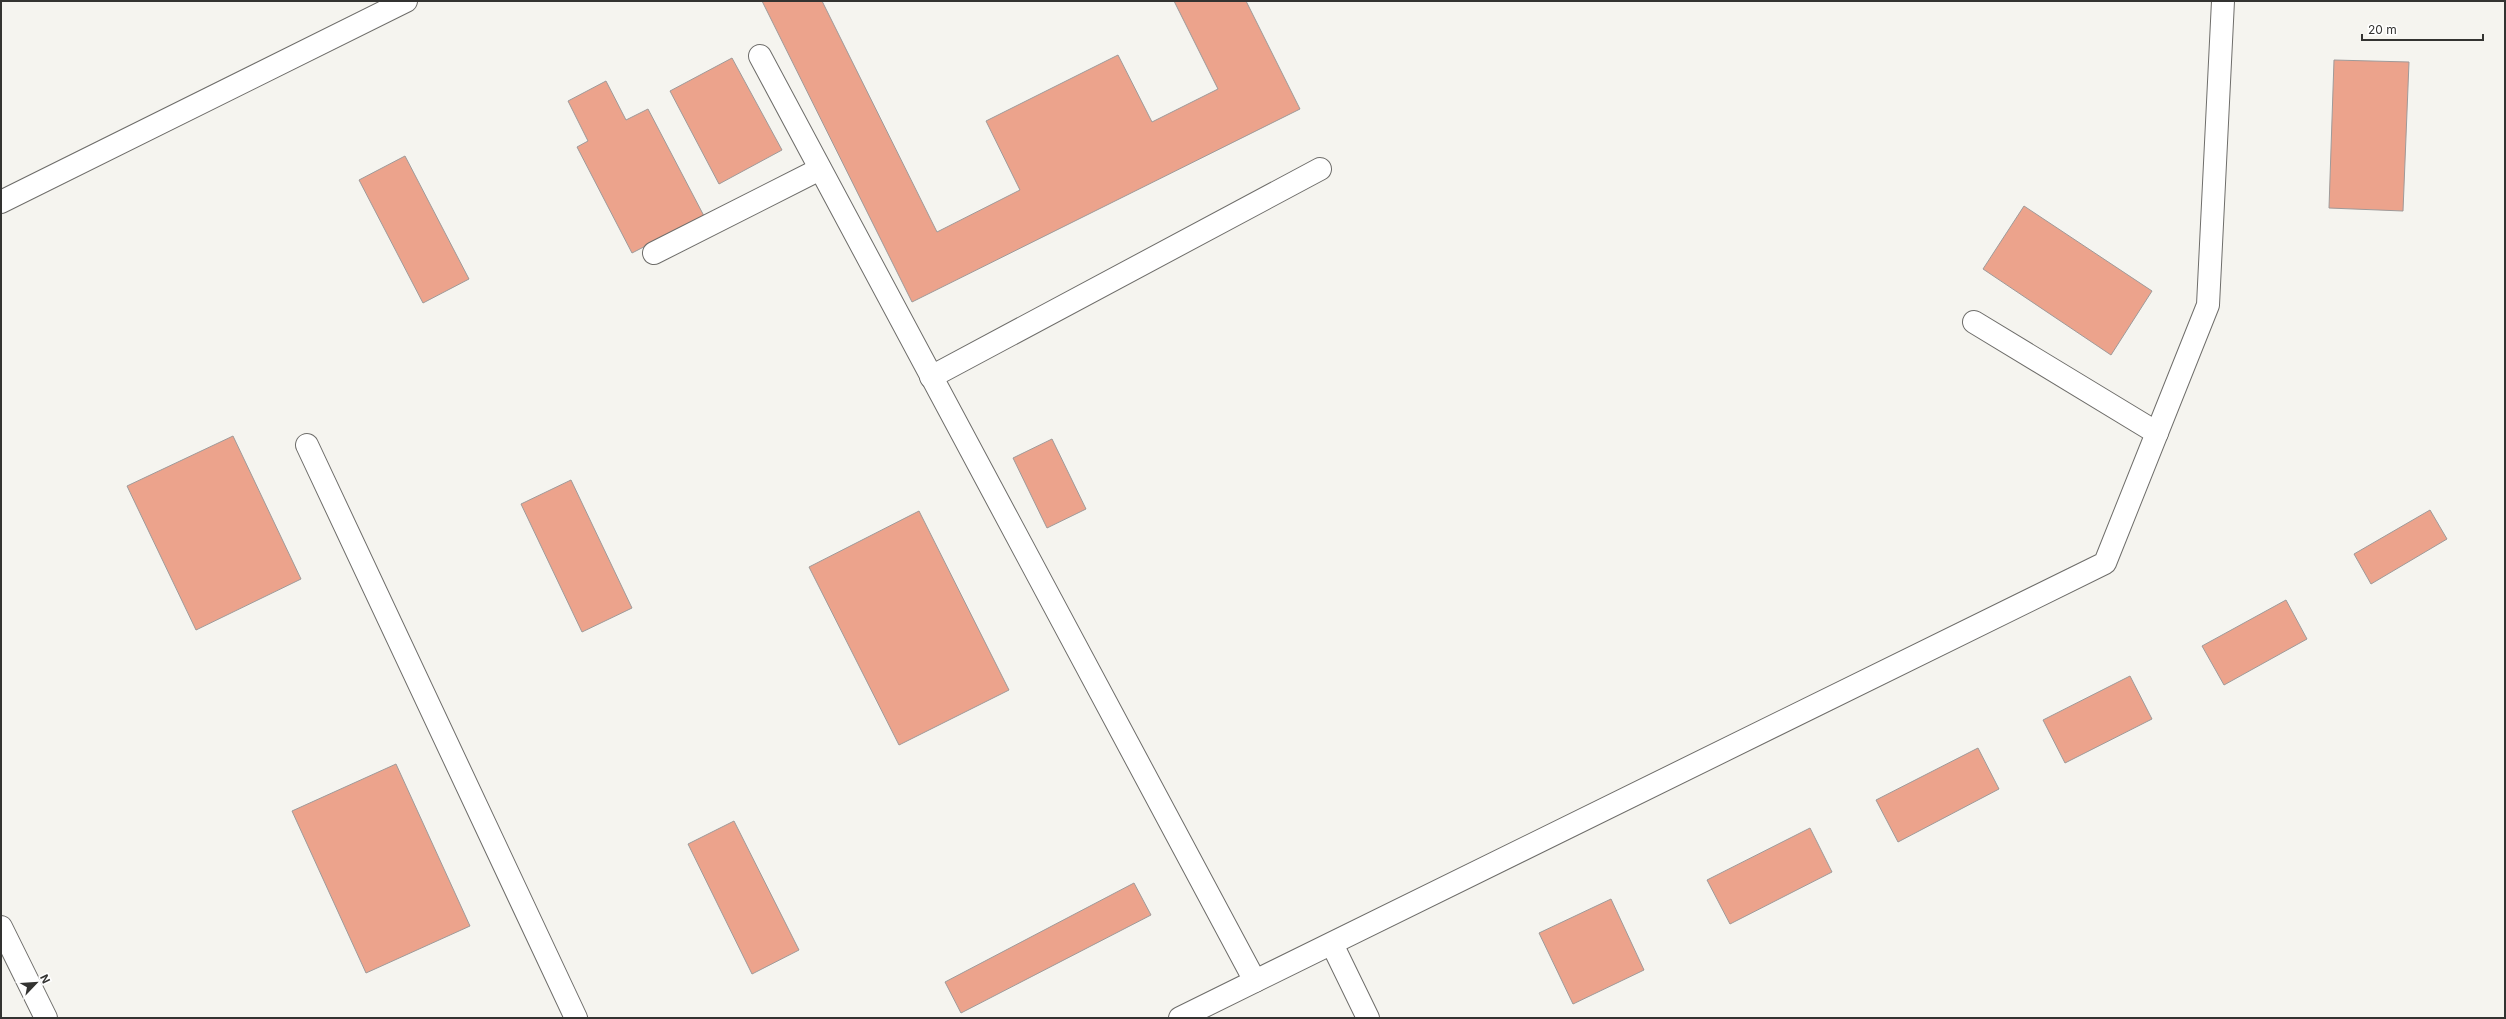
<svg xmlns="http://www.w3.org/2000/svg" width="2506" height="1019" viewBox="0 0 2506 1019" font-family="Inter,sans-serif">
	<rect width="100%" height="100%" fill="#f5f4ef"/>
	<g fill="#eca38c" stroke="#9f9a99">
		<polygon points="762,1 822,1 937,232 1020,190 986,121 1118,55 1152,122 1218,89 1174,1 1246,1 1300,109 912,302"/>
		<polygon points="732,58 782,150 719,184 670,91"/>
		<polygon points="2334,60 2409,62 2403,211 2329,208"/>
		<polygon points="606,81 626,120 648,109 704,216 632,253 577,147 588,141 568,101"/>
		<polygon points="405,156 469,279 423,303 359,180"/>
		<polygon points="2024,206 2152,291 2111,355 1983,269"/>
		<polygon points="233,436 301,579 196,630 127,486"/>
		<polygon points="1052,439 1086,509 1047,528 1013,458"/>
		<polygon points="571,480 632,608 582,632 521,504"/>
		<polygon points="2430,510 2447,539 2371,584 2354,554"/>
		<polygon points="919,511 1009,690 899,745 809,567"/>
		<polygon points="2286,600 2307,639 2224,685 2202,646"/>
		<polygon points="2130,676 2152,719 2065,763 2043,720"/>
		<polygon points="1978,748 1999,789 1898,842 1876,800"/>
		<polygon points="396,764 470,926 366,973 292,811"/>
		<polygon points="734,821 799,950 752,974 688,844"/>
		<polygon points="1810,828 1832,872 1730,924 1707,880"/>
		<polygon points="1134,883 1151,915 961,1013 945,982"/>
		<polygon points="1611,899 1644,970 1573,1004 1539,933"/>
	</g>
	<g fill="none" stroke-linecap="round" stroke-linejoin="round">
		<defs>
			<g id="minor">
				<polyline points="760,56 1255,981"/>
				<polyline points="1,202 406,1"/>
				<polyline points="654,253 820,169"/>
				<polyline points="1974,322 2157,433"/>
				<polyline points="931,377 1320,169"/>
				<polyline points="307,445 576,1018"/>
				<polyline points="1,927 46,1018"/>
				<polyline points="1332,944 1368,1018"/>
				<polyline points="1180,1018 2105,563 2208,305 2223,1"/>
			</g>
		</defs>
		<use href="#minor" stroke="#6e6d6a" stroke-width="24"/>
		<use href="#minor" stroke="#fff" stroke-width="22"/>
	</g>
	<rect width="2506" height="1019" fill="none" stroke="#333331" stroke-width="4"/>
	<g transform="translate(36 983) rotate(65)" stroke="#ffffff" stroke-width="3" paint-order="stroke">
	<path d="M0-3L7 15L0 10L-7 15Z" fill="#333331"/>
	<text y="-6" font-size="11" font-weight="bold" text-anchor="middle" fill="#333331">N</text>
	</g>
	<path d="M2362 34v6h121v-6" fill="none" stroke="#333331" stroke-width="2"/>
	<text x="2368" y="34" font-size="12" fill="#333331" stroke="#ffffff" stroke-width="3" paint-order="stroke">20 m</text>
</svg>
